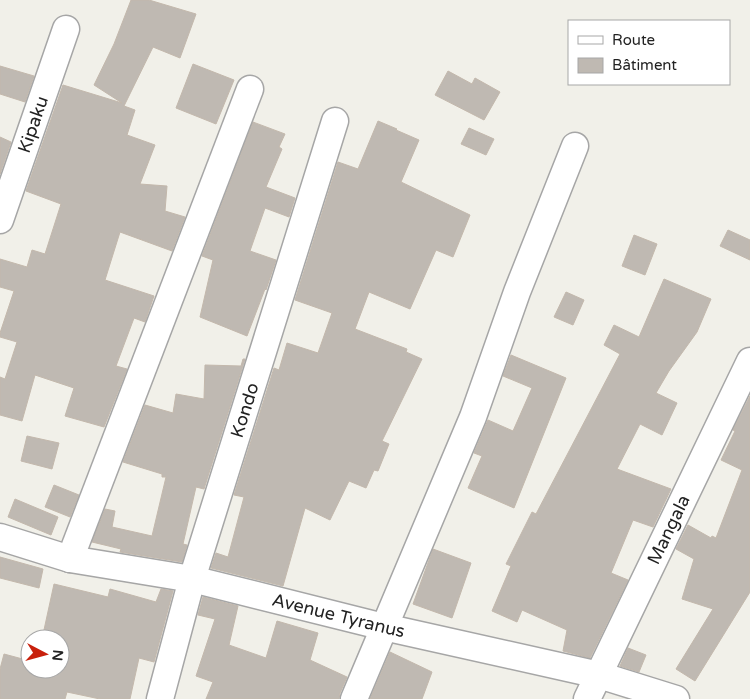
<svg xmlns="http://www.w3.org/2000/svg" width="750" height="699" viewBox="0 0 750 699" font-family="'Varela Round',sans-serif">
	<rect width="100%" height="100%" fill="#f1f0e9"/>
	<g fill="#bfb9b2" stroke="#c3b8ac">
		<polygon points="131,0 149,0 196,14 180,58 153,47 124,106 135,110 127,135 155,145 140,184 167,186 165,211 185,217 172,251 120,232 105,280 154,296 145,322 134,318 116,366 127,369 104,427 65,416 74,388 35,375 22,421 0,415 0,377 5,379 17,342 0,337 0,333 14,291 0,287 0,259 27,267 32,250 45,254 61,204 26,191 63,85 122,103 94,85 114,44"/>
		<polygon points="193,64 234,80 216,124 176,108"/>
		<polygon points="0,66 34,76 25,102 0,94"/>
		<polygon points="448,71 472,84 475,78 500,92 484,120 435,95"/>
		<polygon points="378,121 397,129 396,130 419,140 401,182 470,215 453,257 436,250 410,309 369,292 355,329 407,349 406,352 422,359 382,441 389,444 378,471 374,470 366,488 349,481 330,520 305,508 283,586 211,568 216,553 228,557 244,497 234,495 274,368 279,370 287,343 318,353 332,313 295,300 338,162 358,169"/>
		<polygon points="253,122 285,134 279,147 282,149 266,187 295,198 289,217 265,208 250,251 276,260 266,290 265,289 247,336 200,317 213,260 202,256"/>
		<polygon points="469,128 494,139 486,155 461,144"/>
		<polygon points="0,137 11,142 0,174"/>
		<polygon points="728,230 750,240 750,260 720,246"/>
		<polygon points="634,235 657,244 645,275 622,266"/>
		<polygon points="664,279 711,299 697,332 669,371 656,393 677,403 662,435 640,424 617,469 671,489 653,527 633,520 611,573 628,580 590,658 563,651 567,630 522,610 517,622 492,611 511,566 506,564 532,512 536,514 620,354 604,345 614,325 639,337"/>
		<polygon points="566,292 584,300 573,325 554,317"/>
		<polygon points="511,355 566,378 514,508 468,488 482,456 474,453 488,420 513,431 532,388 503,376"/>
		<polygon points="243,359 245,359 204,489 196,487 183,544 187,545 182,562 120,552 121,549 92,542 105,509 115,511 112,527 152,536 166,477 162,477 162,474 123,462 145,405 173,413 176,394 204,399 205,365 241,366"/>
		<polygon points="750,396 750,592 695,681 676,669 713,609 682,599 694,559 676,549 688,525 711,538 712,536 716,538 742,470 721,460 735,431 733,430"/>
		<polygon points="27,436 59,443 52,469 21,461"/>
		<polygon points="54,485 79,495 70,517 45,507"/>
		<polygon points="15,499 58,517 51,535 8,517"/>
		<polygon points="433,549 471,563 452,618 413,604"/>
		<polygon points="0,557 43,569 39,588 0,578"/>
		<polygon points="54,584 108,597 110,589 156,602 161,589 173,591 154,662 139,658 130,699 100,699 67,692 65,699 0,699 0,669 4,654 30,661 30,669 60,669 60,639 42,639"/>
		<polygon points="203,597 238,606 229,645 266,658 277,621 318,633 310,660 347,677 340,693 339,699 206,699 213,682 196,676 215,619 198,615"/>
		<polygon points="628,648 646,655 639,672 620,666"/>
		<polygon points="390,652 432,672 422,699 370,699"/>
	</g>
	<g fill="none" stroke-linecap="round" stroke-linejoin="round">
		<defs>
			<g id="minor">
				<path id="s1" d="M0 220 66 29"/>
				<path id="s2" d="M0 537 70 559 192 579 384 627 599 675 676 699"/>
				<polyline points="70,559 250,89"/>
				<path id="s3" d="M160 699 192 579 335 121"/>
				<polyline points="354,699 473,417 517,292 575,146"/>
				<path id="s4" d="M587 699 750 361"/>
			</g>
		</defs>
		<use href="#minor" stroke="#a6a6a6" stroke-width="29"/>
		<use href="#minor" stroke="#fff" stroke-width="26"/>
	</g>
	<g text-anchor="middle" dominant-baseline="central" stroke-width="4.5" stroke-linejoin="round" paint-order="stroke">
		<g font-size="18" fill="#222" stroke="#fff">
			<text stroke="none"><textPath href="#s1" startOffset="101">Kipaku</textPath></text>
			<text stroke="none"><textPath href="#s3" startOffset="301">Kondo</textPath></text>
			<text stroke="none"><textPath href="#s4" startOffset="188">Mangala</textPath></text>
			<text stroke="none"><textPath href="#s2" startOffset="348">Avenue Tyranus</textPath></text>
		</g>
	</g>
	<rect x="568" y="20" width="162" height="65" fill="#ffffff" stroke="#a7a7a7"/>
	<rect x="578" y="36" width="25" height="8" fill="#ffffff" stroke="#a7a7a7"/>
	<text x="612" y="45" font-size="15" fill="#222222">Route</text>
	<rect x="578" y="58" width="25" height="15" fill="#bfb9b2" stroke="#a7a7a7"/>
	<text x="612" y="70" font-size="15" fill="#222222">Bâtiment</text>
	<g transform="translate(45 654) rotate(96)"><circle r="24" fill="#ffffff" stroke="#a7a7a7"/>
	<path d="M0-4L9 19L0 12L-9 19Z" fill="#c8200c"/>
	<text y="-8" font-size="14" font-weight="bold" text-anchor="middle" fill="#222222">N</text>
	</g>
</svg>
